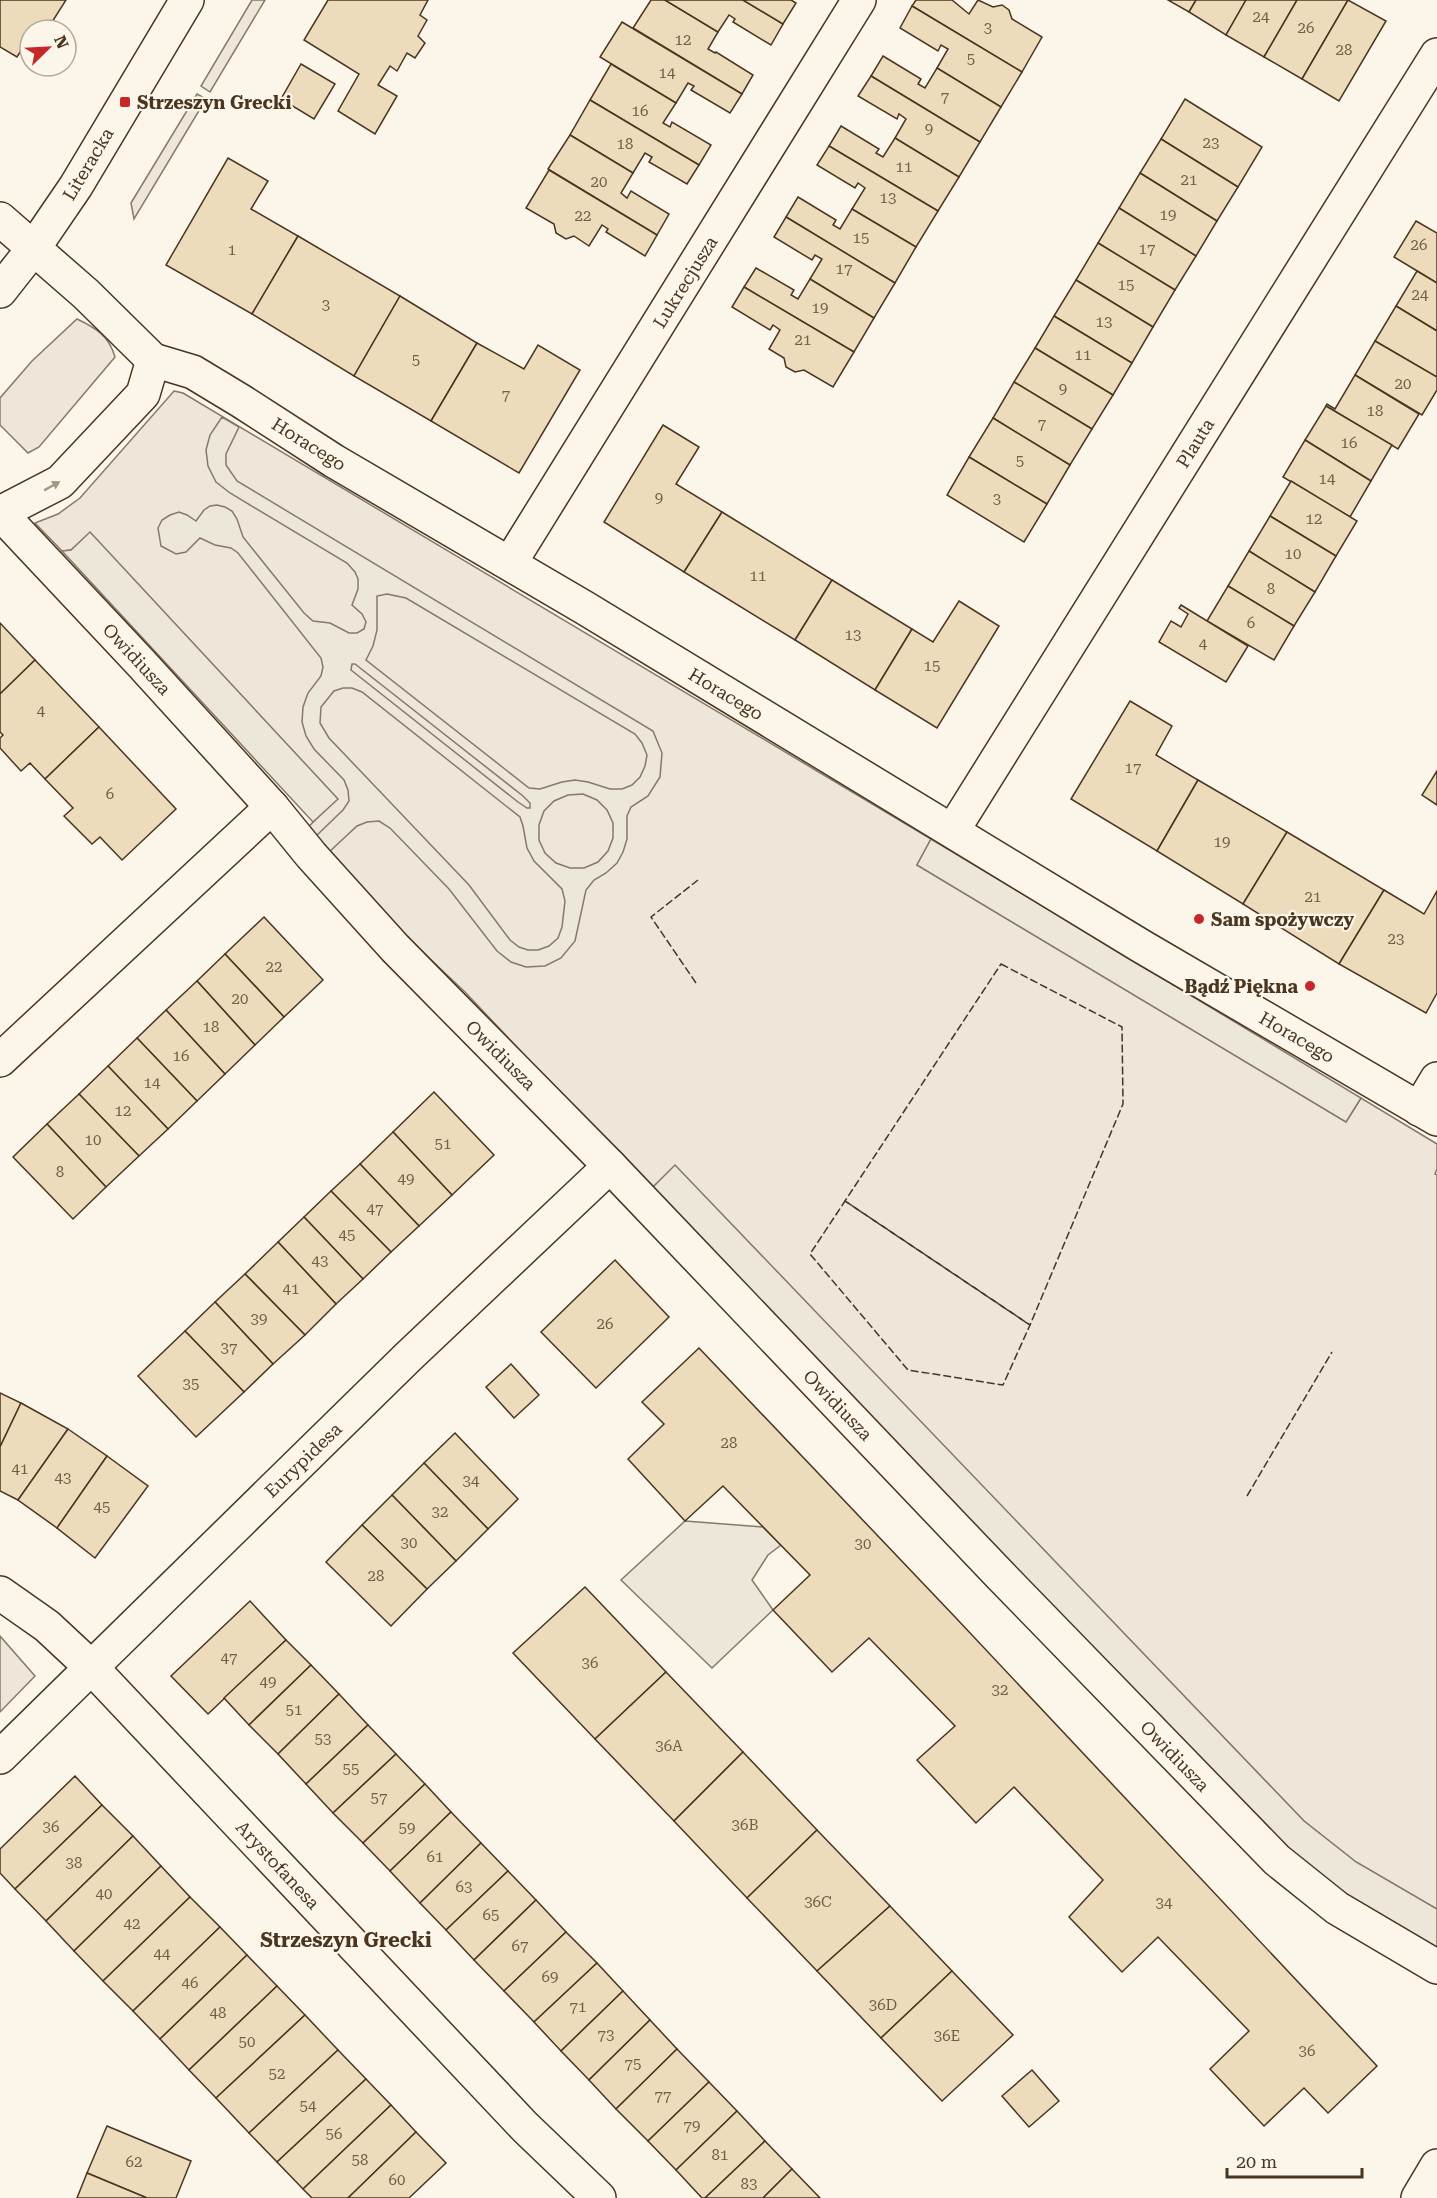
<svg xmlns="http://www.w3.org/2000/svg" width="1437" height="2198" viewBox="0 0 1437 2198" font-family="'Roboto Serif',serif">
	<rect width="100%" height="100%" fill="#fbf6e9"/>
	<g fill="#ede6d9" stroke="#887966" stroke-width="1.5">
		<polygon points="252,0 265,0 210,92 201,86"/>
		<polygon points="197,94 206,99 134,219 131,203"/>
		<path d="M77 319C96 328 109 336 115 357L39 447 28 453 0 425V398L32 361Z"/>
		<polygon points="174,391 183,393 931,839 917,865 1346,1122 1361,1098 1437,1144 1437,1169 1435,1174 1437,1175 1437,1909 1356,1862 1304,1821 675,1166 651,1189 465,992 411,941 306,829 337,799 90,533 71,550 62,551 35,523 58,514 80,498"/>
		<polygon points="0,1636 35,1676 0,1712"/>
	</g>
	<g fill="#ede7d9" stroke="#887966" stroke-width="1.5" fill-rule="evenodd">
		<path d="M222 417 239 427 226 454V465L237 481 653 731 662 753 660 777 648 796 631 807 627 816V839L623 852 617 863 606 873 594 880 586 890 575 941 561 958 545 966 526 967 511 962 497 951 449 889 390 828 379 821 367 822 357 826 328 853 314 838 343 810 349 801 348 790 344 780 314 749 306 736 302 722 303 707 308 693 321 676 323 667 321 658 238 553 231 548 215 545 200 538 186 552 176 554 161 546 158 528 162 520 170 515 179 512 187 515 196 521 204 510 210 506 217 505 225 507 232 511 237 519 243 537 304 613 313 621 330 623 349 633H357L364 629 366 622 362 614 352 605 358 589V579L355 572 347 563 230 493 216 482 208 466 206 450 210 435ZM387 594 406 598 635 734 642 743 647 755 645 766 640 777 632 785 622 789H610L588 782 575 780 562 782 540 789 529 788 366 660 373 646 377 630V596ZM352 664H355L523 796 530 803V808H527L518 802 351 670ZM343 688H352L362 692 520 817 523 826 527 848 534 861 562 889 565 901 562 927 558 938 549 946 538 950H528L519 947 510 940 469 885 329 738 320 723 321 707 334 691ZM583 794 597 800 607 810 613 823V838L608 851 598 862 584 868H570L556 863 545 853 539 840V825L544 811 554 801 568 795Z"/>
		<polygon points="90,532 338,799 313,822 62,551 71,550"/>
		<polygon points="931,839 1361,1098 1346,1122 917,865"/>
		<polygon points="675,1165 1304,1821 1356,1862 1437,1909 1437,1950 1338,1892 1281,1847 651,1189"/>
		<polygon points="685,1521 763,1527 781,1545 768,1555 752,1580 773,1610 712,1668 621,1580"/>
	</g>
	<g fill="#ecdcbc" stroke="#4a3520" stroke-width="1.5">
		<polygon points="0,0 66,0 47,30 30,30 30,49 24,46 17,57 0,47"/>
		<polygon points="328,0 428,0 420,15 427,20 418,36 425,43 415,58 407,53 397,71 390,66 378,85 397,96 375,134 338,111 359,74 304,40"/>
		<polygon points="651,0 665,0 718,32 708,49 715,53 716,52 753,75 742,94 633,28"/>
		<polygon points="665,0 743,0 783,24 771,45 733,22 735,19 729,15 718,32"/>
		<polygon points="743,0 791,0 796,3 783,24"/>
		<polygon points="916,0 952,0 969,14 978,0 993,7 1002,5 1009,10 1012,19 1042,37 1022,72 912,6"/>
		<polygon points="1168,0 1196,0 1189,12"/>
		<polygon points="1196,0 1246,0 1226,35 1189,12"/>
		<polygon points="1246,0 1297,0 1264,57 1226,35"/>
		<polygon points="1297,0 1348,0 1302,79 1264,57"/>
		<polygon points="1348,0 1386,21 1339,101 1302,79"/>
		<polygon points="912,6 1022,72 1001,107 937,68 948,49 941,45 938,51 900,28"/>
		<polygon points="622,22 742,94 730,113 691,90 694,86 688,83 676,103 600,57"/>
		<polygon points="883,56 921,79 918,84 925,88 937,68 1001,107 980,142 871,76"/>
		<polygon points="301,64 335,84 314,119 281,99"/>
		<polygon points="611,64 676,103 663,123 670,127 672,122 711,145 699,165 590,100"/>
		<polygon points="871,76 980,142 959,177 895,138 906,119 899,114 897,119 858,96"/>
		<polygon points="1185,99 1262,147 1238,187 1161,139"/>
		<polygon points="590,100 699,165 687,184 649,162 652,157 645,153 633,173 570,135"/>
		<polygon points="841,126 879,149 876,153 883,157 895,138 959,177 938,211 829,146"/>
		<polygon points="570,135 633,173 621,193 627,198 631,191 669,214 657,235 548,169"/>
		<polygon points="1161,139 1238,187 1217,221 1140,173"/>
		<polygon points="829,146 938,211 916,247 852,209 865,188 858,183 855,188 817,165"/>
		<polygon points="228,158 268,181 251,209 298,236 252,314 166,265"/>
		<polygon points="549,170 657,235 645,256 606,232 608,229 602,225 589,246 574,236 566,239 556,233 554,224 526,208"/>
		<polygon points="1140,173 1217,221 1196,256 1119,208"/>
		<polygon points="798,197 836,220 833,225 840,229 852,209 916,247 895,283 786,217"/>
		<polygon points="1119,208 1196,256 1175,290 1098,243"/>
		<polygon points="786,217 895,283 874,318 810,279 822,259 815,255 812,260 774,237"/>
		<polygon points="1416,221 1437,233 1437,283 1394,257"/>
		<polygon points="298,236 400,296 354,376 252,314"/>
		<polygon points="1098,243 1175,290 1153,327 1076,280"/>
		<polygon points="756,268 794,290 791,295 798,299 810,279 874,318 854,352 744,287"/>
		<polygon points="1417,271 1437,283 1437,331 1396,306"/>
		<polygon points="1076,280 1153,327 1132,363 1054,316"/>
		<polygon points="744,287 854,352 833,387 804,370 795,372 786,367 784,358 769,349 780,330 773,325 770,330 732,307"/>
		<polygon points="400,296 477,343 431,421 354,376"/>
		<polygon points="1396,306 1437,331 1437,377 1375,341"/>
		<polygon points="1054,316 1132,363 1113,395 1035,348"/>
		<polygon points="1375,341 1437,377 1437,390 1422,415 1355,375"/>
		<polygon points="477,343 524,369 538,345 580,370 519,473 431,421"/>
		<polygon points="1035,348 1113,395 1092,429 1014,382"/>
		<polygon points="1355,375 1419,414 1398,449 1326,406 1327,404 1335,409"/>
		<polygon points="1014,382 1092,429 1070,465 993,418"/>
		<polygon points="1326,406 1392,445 1371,481 1305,440"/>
		<polygon points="993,418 1070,465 1047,504 969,457"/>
		<polygon points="663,425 699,447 676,484 722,512 684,572 604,522"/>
		<polygon points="1305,440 1371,481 1350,517 1283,477"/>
		<polygon points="969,457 1047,504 1024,542 947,495"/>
		<polygon points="1291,481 1357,521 1336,556 1270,516"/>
		<polygon points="722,512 832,580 795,640 684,572"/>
		<polygon points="1270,516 1336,556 1315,592 1249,551"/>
		<polygon points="1249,551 1315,592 1294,626 1228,586"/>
		<polygon points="832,580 912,629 875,690 795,640"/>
		<polygon points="1228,586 1294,626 1274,660 1207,621"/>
		<polygon points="959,601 999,626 937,728 875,690 912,629 933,642"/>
		<polygon points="1181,605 1248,646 1226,682 1159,642 1171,621 1181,627 1188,614 1179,608"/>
		<polygon points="0,623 35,660 0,694"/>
		<polygon points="35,660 99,727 45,779 30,763 21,771 0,748 0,738 3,735 0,732 0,694"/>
		<polygon points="1130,701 1172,726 1156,755 1198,780 1157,851 1071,799"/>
		<polygon points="99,727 176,809 122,860 100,837 92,844 64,816 73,808 45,779"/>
		<polygon points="1437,771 1437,805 1422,795"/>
		<polygon points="1198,780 1287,832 1243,904 1157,851"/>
		<polygon points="1287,832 1384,890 1339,964 1243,904"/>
		<polygon points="1384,890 1424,914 1437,891 1437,993 1426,1013 1339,964"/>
		<polygon points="264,917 323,980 284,1017 225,954"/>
		<polygon points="225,954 284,1017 255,1045 197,981"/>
		<polygon points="197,981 255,1045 225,1074 166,1010"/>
		<polygon points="166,1010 225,1074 197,1101 137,1038"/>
		<polygon points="137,1038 197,1101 168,1129 108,1066"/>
		<polygon points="108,1066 168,1129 139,1156 79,1094"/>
		<polygon points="434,1092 494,1155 452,1195 393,1132"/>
		<polygon points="79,1094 139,1156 106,1187 47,1124"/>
		<polygon points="47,1124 106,1187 73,1219 13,1157"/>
		<polygon points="393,1132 452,1195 419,1226 360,1164"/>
		<polygon points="360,1164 419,1226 391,1252 331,1191"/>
		<polygon points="331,1191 391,1252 363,1279 304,1217"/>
		<polygon points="304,1217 363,1279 336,1304 278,1242"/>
		<polygon points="278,1242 336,1304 305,1335 245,1274"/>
		<polygon points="615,1260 669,1317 596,1388 541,1332"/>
		<polygon points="245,1274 305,1335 273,1364 215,1302"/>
		<polygon points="215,1302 273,1364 244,1392 185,1331"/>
		<polygon points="185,1331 244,1392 196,1437 138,1376"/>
		<polygon points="699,1348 956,1618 1377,2066 1328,2113 1304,2088 1264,2126 1210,2069 1249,2031 1158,1937 1122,1972 1069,1917 1103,1880 1014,1787 976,1823 917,1760 955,1726 869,1638 832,1672 773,1610 810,1575 723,1486 685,1521 628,1459 664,1424 642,1402"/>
		<polygon points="511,1364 539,1395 514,1418 486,1387"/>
		<polygon points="0,1393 21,1403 0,1447"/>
		<polygon points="21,1403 68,1429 18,1500 0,1491 0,1447"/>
		<polygon points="68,1429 107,1456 57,1528 18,1500"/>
		<polygon points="455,1433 518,1499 488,1529 424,1463"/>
		<polygon points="107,1456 148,1486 95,1558 57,1528"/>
		<polygon points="424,1463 488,1529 456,1561 392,1495"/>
		<polygon points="392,1495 456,1561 427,1589 362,1525"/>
		<polygon points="362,1525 427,1589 391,1626 326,1562"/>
		<polygon points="585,1587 666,1672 595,1739 513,1653"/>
		<polygon points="250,1601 286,1640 208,1714 171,1676"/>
		<polygon points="286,1640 311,1665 249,1725 224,1698"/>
		<polygon points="311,1665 339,1694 278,1754 249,1725"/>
		<polygon points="666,1672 743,1752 674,1821 595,1739"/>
		<polygon points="339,1694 368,1725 306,1784 278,1754"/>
		<polygon points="368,1725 396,1754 333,1813 306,1784"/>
		<polygon points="743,1752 817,1830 747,1898 674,1821"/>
		<polygon points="396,1754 425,1784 363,1843 333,1813"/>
		<polygon points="75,1776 102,1805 15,1889 0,1873 0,1849"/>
		<polygon points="425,1784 451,1812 390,1871 363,1843"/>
		<polygon points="102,1805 133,1836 46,1921 15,1889"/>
		<polygon points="451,1812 481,1843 420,1903 390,1871"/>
		<polygon points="817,1830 890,1906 817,1971 747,1898"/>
		<polygon points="133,1836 161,1866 74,1951 46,1921"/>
		<polygon points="481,1843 508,1871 446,1930 420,1903"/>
		<polygon points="161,1866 190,1897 103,1981 74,1951"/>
		<polygon points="508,1871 536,1900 474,1960 446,1930"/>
		<polygon points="190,1897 220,1927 133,2011 103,1981"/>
		<polygon points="536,1900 566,1932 504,1991 474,1960"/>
		<polygon points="890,1906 952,1971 881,2038 817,1971"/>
		<polygon points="220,1927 247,1955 160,2039 133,2011"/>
		<polygon points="566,1932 597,1963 534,2022 504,1991"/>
		<polygon points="247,1955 277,1986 189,2070 160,2039"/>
		<polygon points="597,1963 623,1991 561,2051 534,2022"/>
		<polygon points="952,1971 1013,2035 942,2101 881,2038"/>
		<polygon points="277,1986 305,2015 216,2098 189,2070"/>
		<polygon points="623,1991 650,2020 589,2080 561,2051"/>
		<polygon points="305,2015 338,2050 249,2133 216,2098"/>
		<polygon points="650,2020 677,2049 616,2109 589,2080"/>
		<polygon points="677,2049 709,2082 648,2141 616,2109"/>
		<polygon points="338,2050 366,2079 277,2162 249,2133"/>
		<polygon points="1032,2070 1059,2101 1029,2127 1002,2096"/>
		<polygon points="366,2079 391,2105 303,2189 277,2162"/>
		<polygon points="709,2082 737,2111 676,2170 648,2141"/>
		<polygon points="391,2105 416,2132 348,2198 312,2198 303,2189"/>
		<polygon points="737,2111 765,2141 705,2198 702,2198 676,2170"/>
		<polygon points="107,2126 191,2161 176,2198 147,2198 87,2173"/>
		<polygon points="416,2132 446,2163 409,2198 348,2198"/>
		<polygon points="765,2141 792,2169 763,2198 705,2198"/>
		<polygon points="792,2169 820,2198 763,2198"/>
		<polygon points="87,2173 147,2198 77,2198"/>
	</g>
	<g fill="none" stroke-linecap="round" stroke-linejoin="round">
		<defs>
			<g id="street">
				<polyline points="0,219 86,294 153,360 193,372 241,401 334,461 585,608 1141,946 1437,1119"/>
				<polyline points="0,513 140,662 272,807 311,855 395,948 610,1166 1000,1575 1277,1860 1337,1908 1437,1967"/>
				<polyline points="0,513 60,482 143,394 153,360"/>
				<polyline points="510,563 859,0"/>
				<polyline points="953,830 1437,55"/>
				<polyline points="0,1060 272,807"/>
				<polyline points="1419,1109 1437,1079"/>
				<polyline points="0,1593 47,1626 92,1668 525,2127 599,2198"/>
				<polyline points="0,1757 408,1357 610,1166"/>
				<polyline points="1418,2198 1437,2166"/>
			</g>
			<polyline id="secondary" points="0,291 33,249 76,186 187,0"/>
		</defs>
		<use href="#street" stroke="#4a3520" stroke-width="36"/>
		<use href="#secondary" stroke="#4a3520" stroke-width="36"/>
		<use href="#street" stroke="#fbf6e9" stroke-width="33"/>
		<use href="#secondary" stroke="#fbf6e9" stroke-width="33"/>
		<g stroke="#4a3520" stroke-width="1.5" stroke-dasharray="8 3" stroke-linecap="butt">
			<polygon points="1001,964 1122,1027 1123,1104 1030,1325 845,1201"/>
			<polyline points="696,983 651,917 698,880"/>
			<polygon points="845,1201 1030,1325 1003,1385 908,1370 810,1254"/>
			<polyline points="1247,1496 1332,1352"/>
		</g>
	</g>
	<defs><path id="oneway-solid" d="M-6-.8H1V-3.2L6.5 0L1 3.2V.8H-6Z" transform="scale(1.5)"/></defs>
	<use fill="#a29684" href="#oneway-solid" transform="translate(52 486) rotate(-29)"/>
	<g fill="#c62828" stroke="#fbf6e9" stroke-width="2">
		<rect x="119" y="96" width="12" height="12" rx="3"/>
		<circle cx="1199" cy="919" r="6"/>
		<circle cx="1310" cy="986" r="6"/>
	</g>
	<g text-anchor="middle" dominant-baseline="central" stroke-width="4.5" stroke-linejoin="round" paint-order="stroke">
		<g font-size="15" fill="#725f47">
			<text x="1261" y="17">24</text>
			<text x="988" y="28">3</text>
			<text x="1306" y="28">26</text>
			<text x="683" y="40">12</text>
			<text x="1344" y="50">28</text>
			<text x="971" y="59">5</text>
			<text x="667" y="73">14</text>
			<text x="945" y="97">7</text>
			<text x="640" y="111">16</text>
			<text x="929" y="129">9</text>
			<text x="1211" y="143">23</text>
			<text x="625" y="144">18</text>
			<text x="904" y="167">11</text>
			<text x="1189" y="180">21</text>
			<text x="599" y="182">20</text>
			<text x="888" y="198">13</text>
			<text x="1168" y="215">19</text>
			<text x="583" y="216">22</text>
			<text x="861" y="238">15</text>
			<text x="1419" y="245">26</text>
			<text x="1147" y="249">17</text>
			<text x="232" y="250">1</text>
			<text x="844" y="269">17</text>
			<text x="1126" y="285">15</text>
			<text x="1420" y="295">24</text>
			<text x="326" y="305">3</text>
			<text x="820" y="308">19</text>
			<text x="1104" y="322">13</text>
			<text x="803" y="340">21</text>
			<text x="1083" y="355">11</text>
			<text x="416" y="360">5</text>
			<text x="1403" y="384">20</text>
			<text x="1063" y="389">9</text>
			<text x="506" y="395">7</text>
			<text x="1375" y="411">18</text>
			<text x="1042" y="424">7</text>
			<text x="1349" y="443">16</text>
			<text x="1020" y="461">5</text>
			<text x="1327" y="479">14</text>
			<text x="659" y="498">9</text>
			<text x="997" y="499">3</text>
			<text x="1314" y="519">12</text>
			<text x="1293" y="554">10</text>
			<text x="758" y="576">11</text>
			<text x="1271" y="589">8</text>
			<text x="1251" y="623">6</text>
			<text x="853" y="635">13</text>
			<text x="1203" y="644">4</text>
			<text x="932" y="666">15</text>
			<text x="41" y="711">4</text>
			<text x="1133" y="768">17</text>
			<text x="110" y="794">6</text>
			<text x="1222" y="842">19</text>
			<text x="1313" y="897">21</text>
			<text x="1396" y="939">23</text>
			<text x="274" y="967">22</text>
			<text x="240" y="999">20</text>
			<text x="211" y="1027">18</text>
			<text x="181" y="1056">16</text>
			<text x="152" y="1083">14</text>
			<text x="123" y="1111">12</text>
			<text x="93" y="1140">10</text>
			<text x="443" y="1144">51</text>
			<text x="60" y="1172">8</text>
			<text x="406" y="1179">49</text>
			<text x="375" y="1209">47</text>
			<text x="347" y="1235">45</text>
			<text x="320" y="1261">43</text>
			<text x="291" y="1289">41</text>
			<text x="259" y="1319">39</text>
			<text x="605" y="1324">26</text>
			<text x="229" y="1348">37</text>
			<text x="191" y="1384">35</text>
			<text x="729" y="1443">28</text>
			<text x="20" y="1469">41</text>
			<text x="63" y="1478">43</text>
			<text x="471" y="1481">34</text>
			<text x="102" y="1507">45</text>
			<text x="440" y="1512">32</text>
			<text x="409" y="1543">30</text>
			<text x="863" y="1544">30</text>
			<text x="376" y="1576">28</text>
			<text x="229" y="1658">47</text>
			<text x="590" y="1663">36</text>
			<text x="268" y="1682">49</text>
			<text x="1000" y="1690">32</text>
			<text x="294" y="1710">51</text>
			<text x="323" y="1739">53</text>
			<text x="669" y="1746">36A</text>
			<text x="351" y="1769">55</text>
			<text x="379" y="1798">57</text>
			<text x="745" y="1825">36B</text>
			<text x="51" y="1827">36</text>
			<text x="407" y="1828">59</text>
			<text x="435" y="1857">61</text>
			<text x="74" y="1863">38</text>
			<text x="464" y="1887">63</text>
			<text x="104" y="1894">40</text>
			<text x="818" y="1902">36C</text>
			<text x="1164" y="1903">34</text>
			<text x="491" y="1915">65</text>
			<text x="132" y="1924">42</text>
			<text x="520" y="1946">67</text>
			<text x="162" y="1954">44</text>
			<text x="550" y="1977">69</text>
			<text x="190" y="1983">46</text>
			<text x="883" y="2005">36D</text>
			<text x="578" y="2007">71</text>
			<text x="218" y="2013">48</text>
			<text x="606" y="2035">73</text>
			<text x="947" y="2036">36E</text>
			<text x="247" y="2042">50</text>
			<text x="1307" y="2051">36</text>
			<text x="633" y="2064">75</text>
			<text x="277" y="2074">52</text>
			<text x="663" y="2096">77</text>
			<text x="308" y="2106">54</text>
			<text x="692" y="2126">79</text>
			<text x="334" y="2134">56</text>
			<text x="720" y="2155">81</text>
			<text x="360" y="2160">58</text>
			<text x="134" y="2162">62</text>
			<text x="397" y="2180">60</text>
			<text x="749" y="2184">83</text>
		</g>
		<g font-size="18" font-weight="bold" fill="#4a3520" stroke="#fbf6e9" text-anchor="start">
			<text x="137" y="102">Strzeszyn Grecki</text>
			<text x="1211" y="919">Sam spożywczy</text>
			<text x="1298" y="986" text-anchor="end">Bądź Piękna</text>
		</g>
		<g font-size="18" fill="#4a3520" stroke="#fbf6e9">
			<text transform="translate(88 164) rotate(-59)">Literacka</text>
			<text transform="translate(685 282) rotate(-58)">Lukrecjusza</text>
			<text transform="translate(1195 443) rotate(-58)">Plauta</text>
			<text transform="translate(309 444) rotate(32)">Horacego</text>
			<text transform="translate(137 659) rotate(47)">Owidiusza</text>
			<text transform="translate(726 694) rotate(31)">Horacego</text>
			<text transform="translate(1297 1037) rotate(30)">Horacego</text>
			<text transform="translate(501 1055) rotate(45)">Owidiusza</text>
			<text transform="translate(838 1405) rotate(46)">Owidiusza</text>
			<text transform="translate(303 1460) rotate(-44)">Eurypidesa</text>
			<text transform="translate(1175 1756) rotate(46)">Owidiusza</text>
			<text transform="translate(278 1865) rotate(47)">Arystofanesa</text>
		</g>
		<g font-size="20" font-weight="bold" fill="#4a3520" stroke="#fbf6e9">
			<text x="346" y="1940">Strzeszyn Grecki</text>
		</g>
	</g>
	<g transform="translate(48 48) rotate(66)"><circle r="28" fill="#fbf6e9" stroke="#b4a999" stroke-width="1.5"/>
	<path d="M0-4.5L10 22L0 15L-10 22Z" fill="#c62828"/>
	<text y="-9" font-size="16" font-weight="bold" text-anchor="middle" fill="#4a3520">N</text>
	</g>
	<path d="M1227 2168v9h135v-9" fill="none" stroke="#4a3520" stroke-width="3"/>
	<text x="1236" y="2168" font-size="18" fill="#4a3520" stroke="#fbf6e9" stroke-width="4.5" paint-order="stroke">20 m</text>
</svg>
